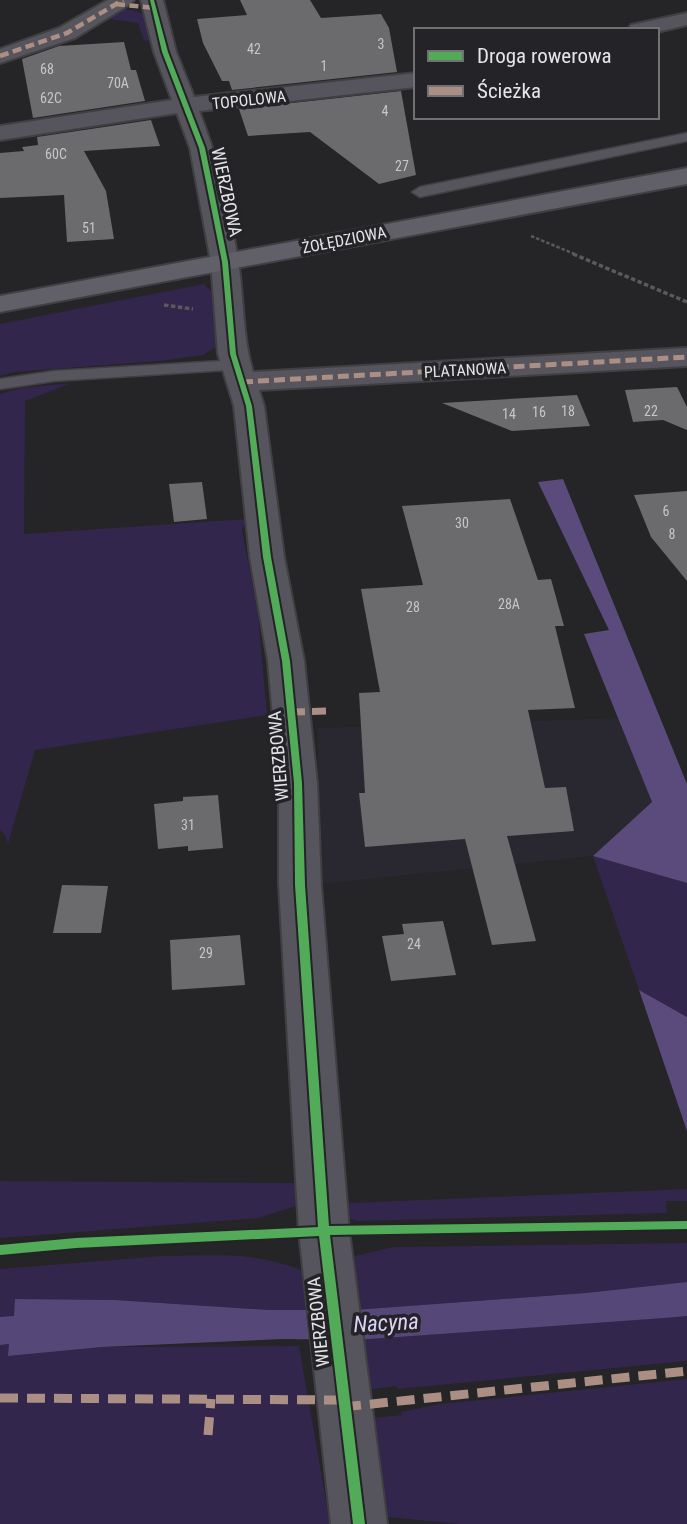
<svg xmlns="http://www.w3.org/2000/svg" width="687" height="1524" viewBox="0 0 687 1524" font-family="'Roboto Condensed',sans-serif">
	<rect width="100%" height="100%" fill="#252426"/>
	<polygon fill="#292730" points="618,718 652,802 593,856 318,884 318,728"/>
	<g fill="#33264c">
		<polygon points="120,9 132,10 146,15 153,40 144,41 138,23 110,19 74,39 53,46 52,43"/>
		<polygon points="204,284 211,291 217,340 215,347 203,355 160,361 15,372 0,376 0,324"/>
		<polygon points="72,383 25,401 24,534 247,519 242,530 258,614 267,715 35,750 8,844 5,835 0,830 0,394 20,388"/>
		<polygon points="593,856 687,883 687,1017 639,990"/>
		<polygon points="0,1181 302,1183 296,1206 259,1218 0,1238"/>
		<polygon points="340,1187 346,1188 349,1203 687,1189 687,1201 666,1201 667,1213 357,1221 344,1216"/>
		<polygon points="687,1243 687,1282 586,1293 354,1310 347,1258 393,1247"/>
		<path d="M162 1256C219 1256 259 1250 312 1275L310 1310H269L115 1300 16 1299 14 1317H0V1269Z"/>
		<polygon points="687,1316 687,1361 398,1389 396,1386 366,1390 356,1340"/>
		<polygon points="10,1344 9,1356 102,1347 299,1346 330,1524 0,1524 0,1345"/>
		<polygon points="687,1379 687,1524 461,1524 387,1517 388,1524 381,1524 373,1418 402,1415 401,1412 440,1404"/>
	</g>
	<g fill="#5a4b7c">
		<polygon points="563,479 687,784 687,883 593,856 652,802 584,634 609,630 538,482"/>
		<polygon points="639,990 687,1017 687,1131"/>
	</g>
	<polygon fill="#564779" points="687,1282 687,1316 664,1318 356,1340 282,1339 102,1347 8,1356 9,1344 0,1345 0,1317 14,1316 15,1299 115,1300 269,1310 354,1310 586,1293"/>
	<g fill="#6b6a6c">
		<polygon points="240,0 310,0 321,18 381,14 389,28 397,72 232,90 229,81 222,81 203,43 197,19 247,15"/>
		<polygon points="124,42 131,70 136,70 145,101 33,118 22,59 59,46"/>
		<polygon points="401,91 416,175 379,184 310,132 248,136 239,109"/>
		<polygon points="151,120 160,146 84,151 106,191 114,239 67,242 64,195 0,198 0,153 24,151 22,147 38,145 37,137"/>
		<polygon points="677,387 687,407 687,430 663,420 633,422 625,390"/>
		<polygon points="577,395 590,426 512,431 442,403"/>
		<polygon points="202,482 207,519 174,522 169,484"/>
		<polygon points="687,491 687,581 651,537 634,495"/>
		<polygon points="510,499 538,580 551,579 564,626 555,626 575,708 528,710 545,788 566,787 574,831 507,836 536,941 492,945 465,839 365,847 359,793 365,793 359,693 380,692 361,589 423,585 402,506"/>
		<polygon points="218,795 223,848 188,851 188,846 158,849 154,804 183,801 183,797"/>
		<polygon points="62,885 108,886 101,933 53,933"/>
		<polygon points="443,921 456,975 391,981 382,936 404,934 402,924"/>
		<polygon points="240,935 245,985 172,990 170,940"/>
	</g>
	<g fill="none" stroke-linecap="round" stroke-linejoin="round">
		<defs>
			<g id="lane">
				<polygon points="687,133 687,141 420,197 412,192 420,187"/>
				<polygon points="237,360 243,361 246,365 243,369 54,381 0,389 0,379 54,371"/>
			</g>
			<g id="street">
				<polygon points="108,0 134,0 130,4 75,38 0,63 0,49 59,28"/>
				<path d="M141 0H163L176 52 194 97 416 73V87L199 111C218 159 230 210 238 261 244 298 242 336 253 372L687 348V366L259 390 264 406 284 557 304 661 317 783 321 885 349 1231 387 1524H331L299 1231 279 885V783L268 661 250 557 234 406 218 354 211 262 190 148 177 113 0 140V126L172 100 154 52Z"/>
				<polygon points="687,13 687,25 657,32 657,30 628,30 631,25"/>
			</g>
			<polygon id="secondary" points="687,168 687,184 0,312 0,296"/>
		</defs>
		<use href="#lane" stroke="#403f41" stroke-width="3"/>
		<use href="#street" stroke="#403f41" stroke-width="4"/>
		<use href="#secondary" stroke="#403f41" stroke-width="4"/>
		<polyline stroke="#5a595d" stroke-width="2.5" stroke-dasharray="3.5 2" stroke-linecap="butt" points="531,236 577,255"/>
		<g stroke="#5a595d" stroke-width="3.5" stroke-dasharray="4.5 2.5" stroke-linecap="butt">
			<polyline points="573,254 687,302"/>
			<polyline points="164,305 193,309"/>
		</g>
		<use href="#lane" fill="#56545c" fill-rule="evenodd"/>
		<use href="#street" fill="#56545c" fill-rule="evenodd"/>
		<use href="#secondary" fill="#615f67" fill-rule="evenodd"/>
		<g stroke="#ac8f84" stroke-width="4.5" stroke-dasharray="9 4.5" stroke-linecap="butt">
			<polyline points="116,4 154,8"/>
			<polyline points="0,56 67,33 123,0"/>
		</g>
		<polyline stroke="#ac8f84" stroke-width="5" stroke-dasharray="11 5" stroke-linecap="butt" points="242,382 687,357"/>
		<polyline stroke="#ac8f84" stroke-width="7" stroke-dasharray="14 7" stroke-linecap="butt" points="291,712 329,711"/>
		<g stroke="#ac8f84" stroke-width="9" stroke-dasharray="18 9" stroke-linecap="butt">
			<polyline points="0,1398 342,1400"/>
			<polyline points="343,1407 687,1371"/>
			<polyline points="208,1435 211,1399"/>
		</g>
		<defs>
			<polygon id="cycleway" points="150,0 154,0 168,52 205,148 213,187 228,262 236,354 252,406 271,557 290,661 302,783 305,885 329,1226 687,1221 687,1229 330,1235 365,1524 353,1524 319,1236 76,1248 0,1255 0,1245 76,1238 318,1227 295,885 294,783 282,661 263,557 246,406 230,354 222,262 207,187 199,148 162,52"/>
		</defs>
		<use href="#cycleway" stroke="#242327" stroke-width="4"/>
		<use href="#cycleway" fill="#51ab58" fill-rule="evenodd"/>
	</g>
	<g text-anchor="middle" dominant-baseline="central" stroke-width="7" stroke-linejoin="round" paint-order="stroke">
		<g font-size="14" fill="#c6c6c8">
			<text x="381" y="44">3</text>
			<text x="254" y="49">42</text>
			<text x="324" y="66">1</text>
			<text x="47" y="69">68</text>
			<text x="118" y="83">70A</text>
			<text x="51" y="98">62C</text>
			<text x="385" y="111">4</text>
			<text x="56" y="154">60C</text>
			<text x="402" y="166">27</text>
			<text x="89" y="228">51</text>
			<text x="568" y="411">18</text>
			<text x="651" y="411">22</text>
			<text x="539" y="412">16</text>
			<text x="509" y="414">14</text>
			<text x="666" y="511">6</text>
			<text x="462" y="523">30</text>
			<text x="672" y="534">8</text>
			<text x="509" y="604">28A</text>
			<text x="413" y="607">28</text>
			<text x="188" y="825">31</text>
			<text x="414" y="944">24</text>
			<text x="206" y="953">29</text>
		</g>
		<g font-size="16" fill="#e5e5e7" stroke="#242327">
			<text transform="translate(249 100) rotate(-6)">TOPOLOWA</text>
			<text transform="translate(344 240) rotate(-11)">ŻOŁĘDZIOWA</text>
			<text transform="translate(465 370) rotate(-3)">PLATANOWA</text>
		</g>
		<g font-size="18" fill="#e5e5e7" stroke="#242327">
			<text transform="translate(227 192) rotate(78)">WIERZBOWA</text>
			<text transform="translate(278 756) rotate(-95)">WIERZBOWA</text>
			<text transform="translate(318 1322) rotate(-96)">WIERZBOWA</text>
		</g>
		<g font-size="23" font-style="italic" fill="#dbd2f5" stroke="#242327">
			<text transform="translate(386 1323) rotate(-3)">Nacyna</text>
		</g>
	</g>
	<rect x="414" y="28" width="245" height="91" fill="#242327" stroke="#717174" stroke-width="2"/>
	<rect x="428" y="51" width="35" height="10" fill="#51ab58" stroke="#717174" stroke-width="2"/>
	<text x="477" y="63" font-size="21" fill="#e5e5e7">Droga rowerowa</text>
	<rect x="428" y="86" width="35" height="10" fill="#ac8f84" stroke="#717174" stroke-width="2"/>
	<text x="477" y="98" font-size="21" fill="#e5e5e7">Ścieżka</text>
</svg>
